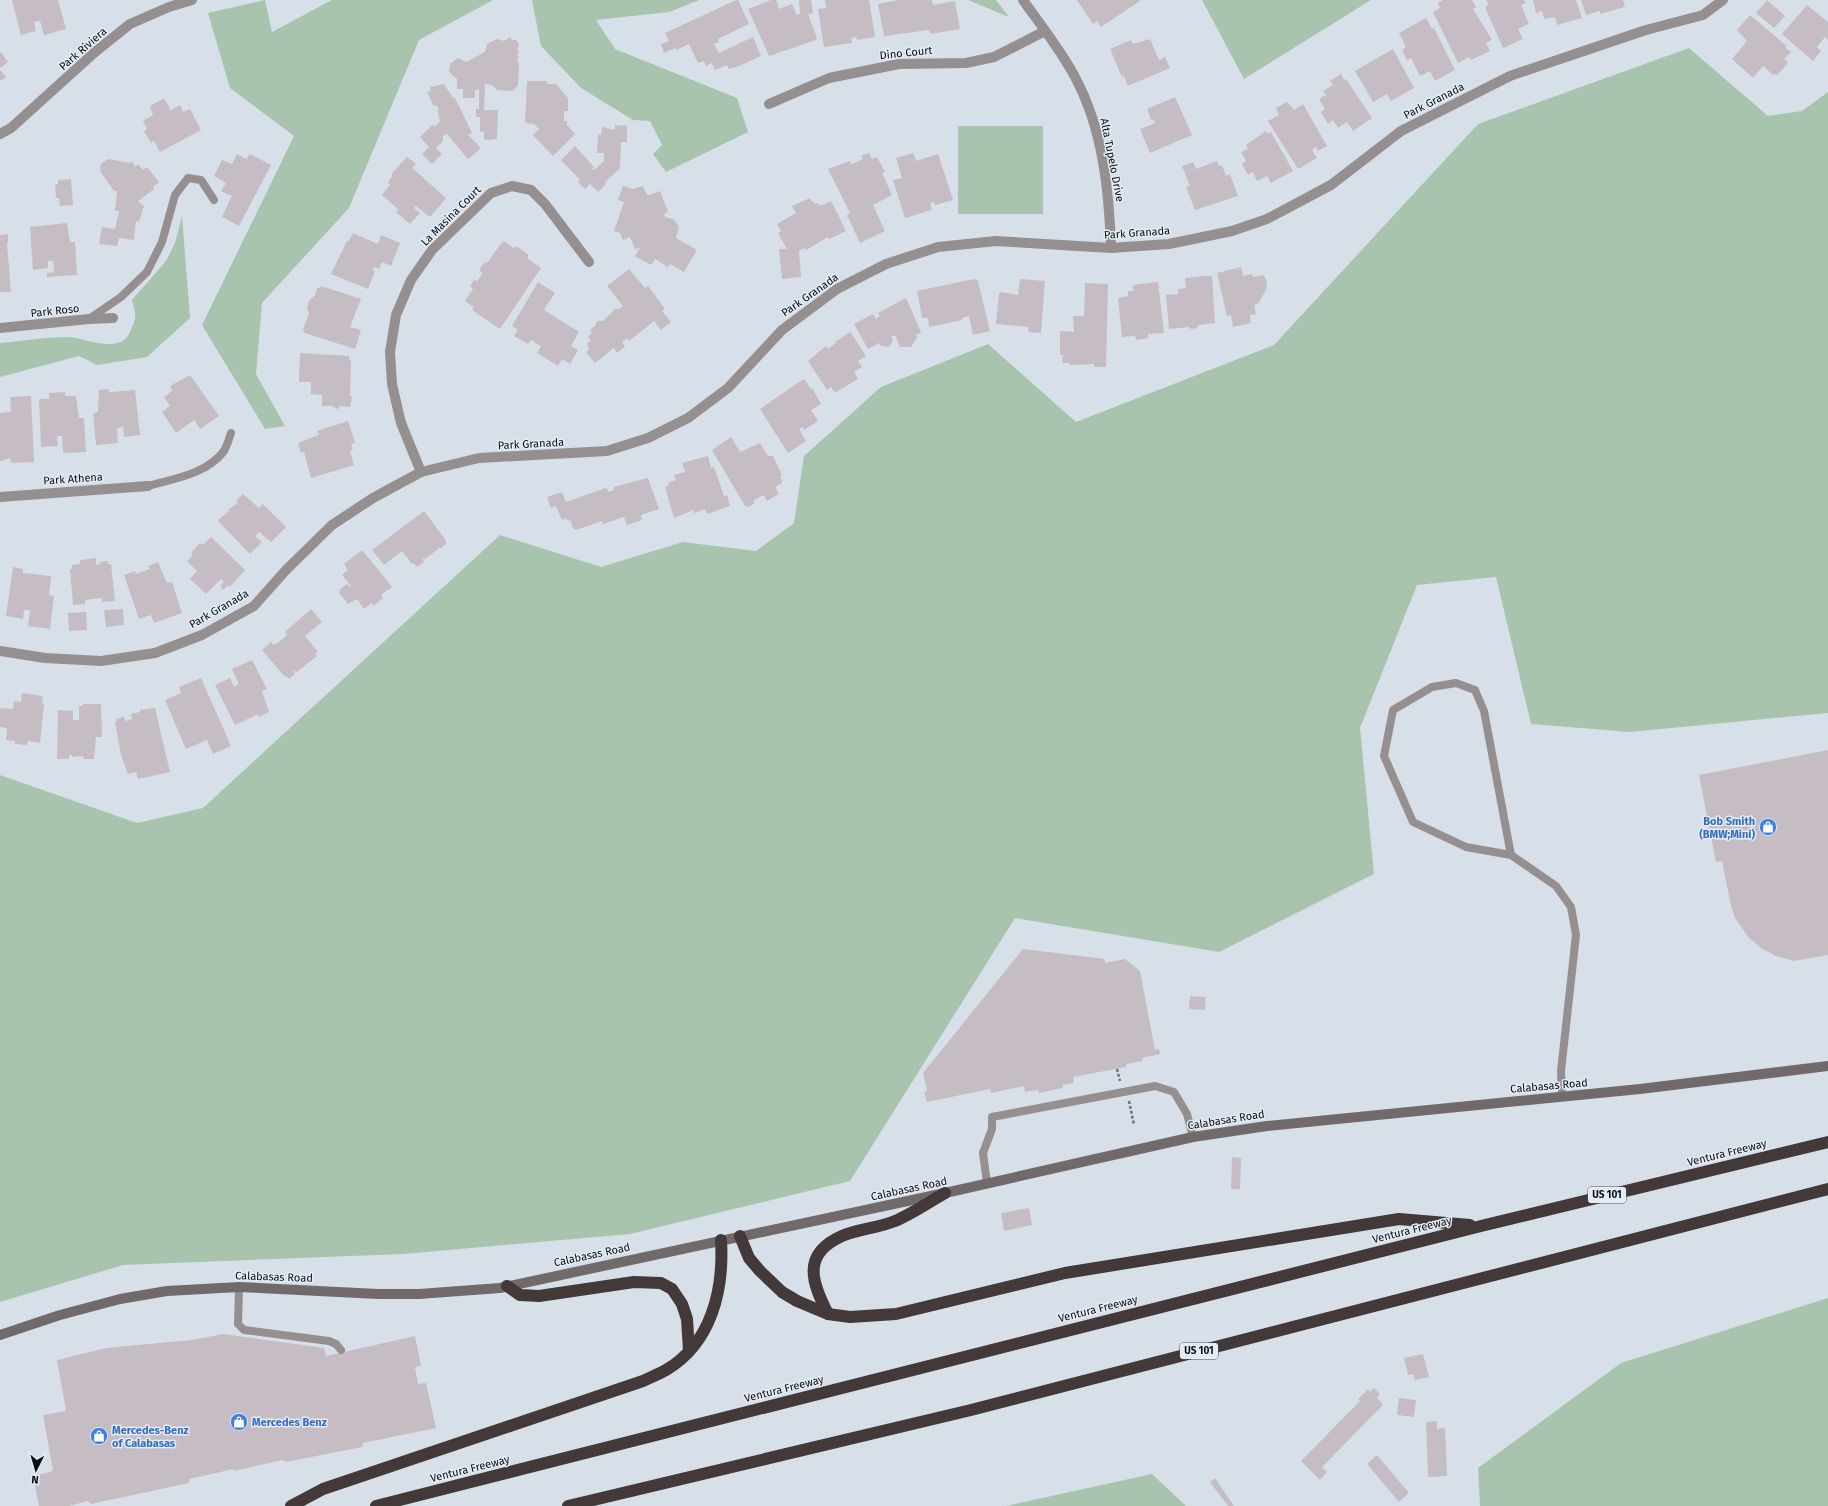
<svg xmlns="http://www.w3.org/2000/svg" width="1828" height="1506" viewBox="0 0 1828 1506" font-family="'Fira Sans',sans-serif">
	<rect width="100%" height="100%" fill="#d7e0e9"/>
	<g fill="#a9c4ae">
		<polygon points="265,0 272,32 332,0 493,0 419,40 349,208 262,303 256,374 285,426 265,429 202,325 294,136 230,88 208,13"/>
		<polygon points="532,0 699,0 669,12 596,20 615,49 737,98 748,132 666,172 653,154 662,145 650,121 633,120 581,88 541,46"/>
		<polygon points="968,0 996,0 1009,17"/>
		<polygon points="1202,0 1371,0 1244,79"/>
		<polygon points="1689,48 1768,116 1802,111 1828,92 1828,713 1630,732 1531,724 1496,577 1417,585 1360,728 1374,874 1219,952 1015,918 850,1181 630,1234 403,1254 123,1265 0,1302 0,775 137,823 203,808 500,535 601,567 683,542 756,551 794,523 804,456 881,387 988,344 1076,422 1274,345 1478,124"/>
		<rect x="958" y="126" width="85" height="88"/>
		<path d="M182 216 190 318 147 357 97 365 79 356 0 377V343C22 341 46 337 68 337 86 338 120 355 130 332 137 316 136 316 132 300L166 261 175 243Z"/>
		<polygon points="1828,1298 1828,1506 1480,1506 1478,1468 1621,1363"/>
		<polygon points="1152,1474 1186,1506 1006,1506"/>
	</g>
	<g fill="#c6bcc4">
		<polygon points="12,0 58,0 66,29 44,35 40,21 34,22 36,31 21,35"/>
		<polygon points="736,0 738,0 749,24 718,39 719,42 714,44 719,53 753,37 761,56 739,66 729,69 727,65 715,70 712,63 706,66 704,61 698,63 689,44 676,50 675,48 664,53 661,44 669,41 665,33"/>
		<polygon points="771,0 776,0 779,9 792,4 797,15 800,14 799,0 811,0 813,13 808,14 817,38 816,40 769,56 748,9"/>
		<polygon points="825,0 869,0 875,37 857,40 856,37 851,38 852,43 824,47 818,9 826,8"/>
		<polygon points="898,0 932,0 933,5 955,1 960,29 930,34 929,30 884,36 878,4"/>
		<polygon points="1077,0 1140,0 1140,1 1101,27 1097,21 1093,24"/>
		<polygon points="1443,0 1472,0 1476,7 1473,9 1492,40 1486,43 1490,51 1471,60 1469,57 1458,63 1433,12 1440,8 1438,3"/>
		<polygon points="1486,0 1524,0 1526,3 1521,5 1529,24 1518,29 1523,39 1503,48 1485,7 1489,5"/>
		<polygon points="1533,0 1576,0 1582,18 1557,25 1555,17 1544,19 1542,11 1536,13"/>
		<polygon points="1581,0 1623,0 1625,7 1600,14 1600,11 1586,15"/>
		<polygon points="1767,0 1785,16 1774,28 1756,13"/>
		<polygon points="1807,5 1828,22 1828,40 1825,37 1817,47 1821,51 1813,61 1782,34"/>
		<polygon points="1750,15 1787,46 1785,48 1791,52 1784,59 1788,63 1777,75 1775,74 1773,75 1763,66 1753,78 1732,59 1747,41 1737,30"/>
		<polygon points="1426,18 1432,29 1434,28 1455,70 1435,81 1430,71 1420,76 1411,58 1407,60 1402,50 1406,47 1399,33"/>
		<polygon points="510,37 512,40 516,40 519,44 517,49 519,53 517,54 519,57 517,58 519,65 518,85 513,91 497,90 492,85 485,84 484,110 498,110 497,139 488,140 484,139 484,131 480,132 480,117 476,117 476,109 479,109 479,89 475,90 475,98 463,98 463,89 457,89 457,79 449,72 450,64 458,58 466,62 485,52 487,44 497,39 504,41"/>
		<polygon points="1150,39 1159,60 1165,57 1170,68 1128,86 1124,76 1122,77 1110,49 1131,40 1133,44"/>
		<polygon points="1393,49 1414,88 1391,101 1387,94 1373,102 1355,71"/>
		<polygon points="0,51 8,62 0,68"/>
		<polygon points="0,70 6,77 0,81"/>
		<polygon points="1341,74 1344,80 1346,79 1372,118 1353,131 1347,122 1338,128 1333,120 1328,124 1321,112 1325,109 1319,99 1326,95 1323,91 1333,85 1330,81"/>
		<polygon points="527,81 547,81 547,84 556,84 568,98 568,111 564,111 564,121 567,121 567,125 575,134 553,156 533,135 539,129 534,124 525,123"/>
		<polygon points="444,84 453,98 455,98 472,133 468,135 481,148 468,159 447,134 443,136 443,141 436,148 442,154 432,164 422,154 429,147 420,137 432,125 435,126 440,121 437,110 439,109 436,105 434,106 427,92 431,91 430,87"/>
		<polygon points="1175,97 1192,135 1150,153 1140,129 1155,123 1153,119 1151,120 1147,109"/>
		<polygon points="163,99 165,100 170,109 169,111 180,105 183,112 190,109 201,130 160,152 154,141 151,143 144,131 147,129 143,121 153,115 150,106"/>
		<polygon points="1287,102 1294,110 1303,104 1327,146 1318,151 1316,147 1312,150 1317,158 1298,169 1268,121 1279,115 1276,108"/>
		<polygon points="615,125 627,126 627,142 621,142 620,168 605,182 606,184 598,192 590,184 585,189 578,182 580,180 561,160 575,146 594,167 592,169 594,170 604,161 604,153 597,153 598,134 601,135 602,127 615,130"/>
		<polygon points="1266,131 1268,134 1271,132 1293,171 1271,183 1267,176 1257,181 1253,172 1248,175 1242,164 1246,161 1241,152 1248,149 1246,145"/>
		<polygon points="869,153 872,159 877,157 885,172 882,173 892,195 873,205 885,231 860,243 847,215 850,213 828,169 850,161 852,164 863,159 861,156"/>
		<polygon points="913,153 916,161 938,154 953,200 935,205 934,202 930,203 932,210 905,218 893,180 902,178 896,158"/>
		<polygon points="237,154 246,159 250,154 271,165 239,226 222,217 232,196 221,191 226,183 214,176 222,160 232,164"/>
		<polygon points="407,157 416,164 412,168 446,198 430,217 416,206 414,208 420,213 410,224 396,212 399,210 382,195 390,185 388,182 392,177 392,173"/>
		<polygon points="108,159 130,163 132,161 135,167 138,164 143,170 147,167 159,182 153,187 154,189 138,201 144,206 139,222 136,221 134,240 119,238 117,246 99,244 102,227 115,229 119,211 115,211 117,191 114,191 100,171 101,164"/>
		<polygon points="1217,161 1219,166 1222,165 1226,176 1230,174 1238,196 1195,210 1186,187 1190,186 1182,166 1193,162 1196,169"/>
		<polygon points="71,179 73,205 60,206 59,198 56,198 55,185 58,184 58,180"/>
		<polygon points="623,186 633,189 643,186 647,195 649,195 660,191 668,212 664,214 665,217 673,219 679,226 676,238 697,250 684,272 670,264 668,267 655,259 651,265 635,256 640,248 635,249 630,237 623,240 620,233 614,231 624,202 618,200"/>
		<polygon points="810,198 812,202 814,201 815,204 818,203 820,206 831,201 846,231 829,239 828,237 806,250 804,248 799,251 801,277 782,279 779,249 787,249 778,233 781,231 777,224 796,213 792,206"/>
		<polygon points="67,223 70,242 75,242 77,275 47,277 47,273 54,272 53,261 48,261 48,268 33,270 30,227"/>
		<polygon points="353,233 378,244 381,235 400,243 391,266 382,262 379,269 374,267 373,270 375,271 368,289 331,274 347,241 349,241"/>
		<polygon points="8,234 8,243 7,243 11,292 0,292 0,235"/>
		<polygon points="503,241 514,248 516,246 529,255 527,258 541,268 500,329 472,310 474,307 465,301 473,289 470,286 474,280 477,281 483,273 480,271 480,268 485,262 487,263"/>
		<polygon points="1241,267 1243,276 1252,274 1253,277 1263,275 1266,279 1267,288 1258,304 1254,305 1256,314 1250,315 1251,323 1233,327 1231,315 1227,316 1217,273"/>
		<polygon points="629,269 645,288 648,286 665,309 662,311 671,322 661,330 654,321 629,341 627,338 622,342 625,347 617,353 614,348 595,363 586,352 589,350 587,343 591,341 588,337 592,333 590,330 595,326 597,321 603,321 616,308 618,310 623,306 607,286"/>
		<polygon points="1205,276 1212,276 1215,323 1199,325 1197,328 1191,329 1189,327 1169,329 1166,295 1178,294 1178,289 1186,288 1185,278"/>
		<polygon points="974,279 978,281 990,331 973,335 969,316 962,318 962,320 929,327 928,318 922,318 917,291"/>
		<polygon points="1020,279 1045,281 1041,333 1028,332 1029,327 996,324 999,293 1001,293 1001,292 1018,295"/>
		<polygon points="538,282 555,293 544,310 579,332 571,346 578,350 570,364 562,359 558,366 537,353 541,346 531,340 528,344 514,336 518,330 512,326"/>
		<polygon points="1158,282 1164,333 1148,334 1148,338 1136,340 1135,336 1122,337 1118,298 1128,296 1128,291 1133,291 1133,285"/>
		<polygon points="1085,283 1108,284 1106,367 1094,367 1094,364 1070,365 1070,363 1062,363 1063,355 1060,355 1060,331 1074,332 1073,316 1084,316"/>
		<polygon points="321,286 361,299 350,327 361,330 355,349 305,333 303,329 309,314 307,308 309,301 315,295 317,288 320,288"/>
		<polygon points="906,298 921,332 916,335 917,338 911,347 900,347 895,335 891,337 893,340 889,347 881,346 879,343 868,349 854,324 873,314 876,319 880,316 878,313"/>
		<polygon points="850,332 866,356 858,361 862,367 854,372 858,379 835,393 831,387 827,390 808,361 826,346 828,349 836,343 835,342"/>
		<polygon points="300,353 349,356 349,360 351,360 350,396 352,396 350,407 340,406 338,409 331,406 322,406 322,395 311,394 311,382 299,382"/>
		<polygon points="190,375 219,416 200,429 194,420 176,433 162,412 170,406 164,397 172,391 170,386"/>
		<polygon points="802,380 805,380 811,389 812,388 821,404 811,410 818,421 804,430 803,427 799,429 806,441 788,453 760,409"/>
		<polygon points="109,389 109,392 135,390 140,435 124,437 123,427 117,428 118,443 96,445 93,413 98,412 99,390"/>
		<polygon points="65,392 65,396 76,396 79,418 84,418 86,452 63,453 62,436 57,436 58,446 41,447 39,399 49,399 49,393"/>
		<polygon points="31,396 34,462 11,463 10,458 0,461 0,413 11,412 10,397"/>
		<polygon points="348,421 355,443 351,444 353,449 350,451 354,465 311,478 304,452 301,453 298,443 319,435 317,431"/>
		<polygon points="731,437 740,452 760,443 768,456 773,456 782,475 780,476 782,481 782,483 775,487 779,494 767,501 764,495 754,500 754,504 748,507 745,506 712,450"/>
		<polygon points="708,456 711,468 714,467 724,496 727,495 730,506 707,514 705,509 694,513 693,510 674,518 665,487 668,486 668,483 676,480 674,475 685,472 682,463"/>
		<polygon points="648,478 659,509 641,515 642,520 627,525 624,517 603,524 602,521 576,530 573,528 570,520 567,521 566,518 562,520 556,506 551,508 547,497 562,492 566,502 606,488 609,492 614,490 614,487"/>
		<polygon points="243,494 259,508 263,504 286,527 271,542 259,532 255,536 262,542 250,554 219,522 218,520 229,511 228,510 238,503 236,501"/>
		<polygon points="424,511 445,539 446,544 440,549 438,547 438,549 424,560 423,558 422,559 424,562 417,567 414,563 412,564 402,551 384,565 372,550"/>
		<polygon points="211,537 245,570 230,587 228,585 223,590 220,586 224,582 221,579 206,594 190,579 197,571 187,561 193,555 191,553 200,543 203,545"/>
		<polygon points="362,550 392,587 381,595 383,598 373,606 372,603 364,609 357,599 348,604 339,593 341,591 339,590 347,584 350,587 351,586 342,575 348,570 344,564"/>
		<polygon points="96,558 96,565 100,564 100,562 108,561 108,564 111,564 115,601 102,602 102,598 85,600 85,604 73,605 70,569 72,569 72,565 80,564 80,560"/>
		<polygon points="158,562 167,583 172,582 182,613 154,623 151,615 139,619 124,575 135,571 136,574 150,569 148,566"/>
		<polygon points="13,567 23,569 23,573 51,576 49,595 54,596 50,629 28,626 30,610 24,610 23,619 6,616"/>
		<polygon points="123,609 124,625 106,627 104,610"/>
		<polygon points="311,609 322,622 305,636 318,652 315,654 317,656 297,672 293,670 295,674 289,679 286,676 285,677 262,650 271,642 274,645 283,639 287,635 285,632"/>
		<polygon points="86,612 87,630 69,631 68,613"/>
		<polygon points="252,660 267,689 262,691 269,712 259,717 258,714 235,725 215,685 230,678 234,687 239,684 232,669"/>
		<polygon points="201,678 231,746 213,754 207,740 186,749 165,700 181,693 179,687"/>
		<polygon points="22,693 43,696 42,703 44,704 40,743 28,741 27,745 15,744 15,741 6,740 7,728 0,727 0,708 13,709 14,701 21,702"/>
		<polygon points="83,704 101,704 102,737 96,737 94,759 83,759 84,756 72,757 72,755 69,755 69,759 57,759 58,710 73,711 73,720 79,720 79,706 83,706"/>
		<polygon points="155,708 170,772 138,779 136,772 128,774 121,755 115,722 117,721 116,719 124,717 125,721 132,719 131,714 140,712 140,710"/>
		<polygon points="1828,750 1828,955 1794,961 1776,956 1761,948 1749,938 1735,918 1731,906 1722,861 1716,862 1699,775"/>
		<polygon points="1023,949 1105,959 1105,963 1125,959 1140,971 1155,1050 1159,1049 1160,1054 1142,1058 1143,1061 1126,1064 1126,1067 1073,1077 1074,1083 1062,1085 1063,1088 1039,1093 1038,1090 1025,1092 1024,1086 991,1093 990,1089 927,1102 924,1092 927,1091 923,1073"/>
		<polygon points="1190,996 1206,997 1205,1010 1189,1009"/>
		<polygon points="1232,1157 1241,1158 1240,1189 1231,1189"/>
		<polygon points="1029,1208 1032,1225 1004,1231 1001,1213"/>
		<polygon points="223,1334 324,1348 326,1356 415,1336 421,1366 415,1367 418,1384 426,1383 436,1428 363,1443 362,1447 286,1462 283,1460 234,1471 234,1469 189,1479 189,1483 91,1504 88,1501 69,1506 39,1506 33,1476 53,1471 43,1415 66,1411 57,1360 106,1348 192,1340"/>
		<polygon points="1423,1354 1429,1377 1415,1380 1413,1374 1408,1375 1404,1358"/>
		<polygon points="1374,1388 1380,1394 1377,1398 1383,1405 1322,1467 1327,1472 1320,1480 1301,1461 1360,1401 1358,1399 1368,1389 1370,1392"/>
		<polygon points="1399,1398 1416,1400 1414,1417 1397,1415"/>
		<polygon points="1437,1421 1437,1429 1445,1428 1447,1476 1428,1477 1426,1422"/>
		<polygon points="1377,1455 1409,1493 1399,1502 1367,1464"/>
		<polygon points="1215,1478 1234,1506 1228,1506 1210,1482"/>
	</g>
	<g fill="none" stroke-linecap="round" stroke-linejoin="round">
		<g stroke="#6e747a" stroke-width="2.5" stroke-dasharray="3 2" stroke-linecap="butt">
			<polyline points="1117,1069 1120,1081"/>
			<polyline points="1129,1101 1134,1125"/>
		</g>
		<g stroke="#958f90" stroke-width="8">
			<polyline points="89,319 121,297 147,272 162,242 175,195 188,178 201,180 214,200"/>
			<path d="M148 486C173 479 207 474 224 451 227 446 229 439 231 433"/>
			<polyline points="1511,855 1466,847 1413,822 1384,756 1393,710 1432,687 1456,683 1475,690 1484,711 1511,855 1556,886 1571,907 1576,935 1561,1071 1562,1097"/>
			<polyline points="987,1183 983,1153 992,1129 992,1117 1155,1086 1174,1092 1187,1114 1193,1137"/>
			<polyline points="239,1287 238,1324 244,1330 329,1341 336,1344 341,1350"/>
		</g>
		<g stroke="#958f90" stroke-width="10">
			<path d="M1023 0C1040 24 1063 53 1076 79 1103 130 1109 191 1111 248"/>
			<polyline points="769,104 829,78 899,64 966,63 994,57 1045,31"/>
			<polyline points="0,134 11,128 95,52 130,24 169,7 192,0"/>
			<polyline points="0,328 89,319 113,318"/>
			<polyline points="421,472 401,423 392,384 390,352 396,315 411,280 432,250 491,193 512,186 531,190 545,204 589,262"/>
			<polyline points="0,497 148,486"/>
			<polyline points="0,651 45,658 101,661 155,653 202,635 254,606 286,570 332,525 373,498 421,472 479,458 607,451 648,438 688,418 728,388 782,330 837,289 886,264 938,247 996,241 1111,248 1169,244 1232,231 1267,219 1331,185 1401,131 1510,76 1646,30 1703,15 1723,0"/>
		</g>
		<polyline stroke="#726a6a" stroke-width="10" points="0,1335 60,1315 120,1299 167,1291 239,1287 378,1294 419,1294 500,1288 945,1193 1193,1137 1267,1126 1640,1089 1828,1066"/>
		<g stroke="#443939" stroke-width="12">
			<polyline points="740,1236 749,1258 760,1271 782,1292 797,1301 828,1314 850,1317 896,1314 1065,1273 1399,1219 1470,1225"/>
			<polyline points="507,1286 520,1295 539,1296 634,1282 661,1283 672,1289 682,1304 687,1319 689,1351"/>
			<path d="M828 1314C812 1283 801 1254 842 1236 858 1229 878 1228 895 1221 912 1214 929 1202 945 1193"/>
			<path d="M291 1506 323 1489 643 1381C651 1377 659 1374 666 1370 712 1343 724 1289 721 1240"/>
			<polyline points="376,1506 1481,1226 1828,1142"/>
			<polyline points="568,1506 971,1410 1828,1189"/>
		</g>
	</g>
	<defs>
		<symbol id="shop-disc" viewBox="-11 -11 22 22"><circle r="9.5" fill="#3f7fe0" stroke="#e4edf6"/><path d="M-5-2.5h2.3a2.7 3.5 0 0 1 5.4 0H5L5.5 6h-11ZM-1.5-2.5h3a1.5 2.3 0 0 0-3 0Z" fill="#fff"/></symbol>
	</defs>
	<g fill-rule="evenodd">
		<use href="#shop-disc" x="1758" y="817" width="20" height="20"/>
		<use href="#shop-disc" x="229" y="1412" width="20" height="20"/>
		<use href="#shop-disc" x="89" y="1426" width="20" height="20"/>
	</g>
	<g text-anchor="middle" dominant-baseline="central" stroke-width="3" stroke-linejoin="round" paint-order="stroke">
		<g fill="#e4edf6" stroke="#4b5055" stroke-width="1">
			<rect x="1588" y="1187" width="38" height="16" rx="3"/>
			<rect x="1180" y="1343" width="38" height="16" rx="3"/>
		</g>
		<g font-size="10" font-weight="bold" fill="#0a0d10">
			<text x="1607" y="1195">US 101</text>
			<text x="1199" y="1351">US 101</text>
		</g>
		<g font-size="11" fill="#0a0d10" stroke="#e4edf6">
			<text transform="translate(83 49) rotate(-41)">Park Riviera</text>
			<text transform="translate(906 53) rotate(-6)">Dino Court</text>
			<text transform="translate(1434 101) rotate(-27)">Park Granada</text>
			<text transform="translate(1112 160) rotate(79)">Alta Tupelo Drive</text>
			<text transform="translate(451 216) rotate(-45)">La Masina Court</text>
			<text transform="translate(1137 233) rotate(-4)">Park Granada</text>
			<text transform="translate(810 295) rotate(-35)">Park Granada</text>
			<text transform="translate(55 311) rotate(-6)">Park Roso</text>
			<text transform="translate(531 444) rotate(-3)">Park Granada</text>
			<text transform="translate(73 479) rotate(-4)">Park Athena</text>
			<text transform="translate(219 609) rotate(-30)">Park Granada</text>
			<text transform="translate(1549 1086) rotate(-5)">Calabasas Road</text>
			<text transform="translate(1226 1120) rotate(-9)">Calabasas Road</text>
			<text transform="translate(1727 1153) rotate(-14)">Ventura Freeway</text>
			<text transform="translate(909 1189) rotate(-12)">Calabasas Road</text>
			<text transform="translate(1412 1230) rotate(-14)">Ventura Freeway</text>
			<text transform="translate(592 1255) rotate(-12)">Calabasas Road</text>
			<text transform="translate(274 1277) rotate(2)">Calabasas Road</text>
			<text transform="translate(1098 1309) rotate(-14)">Ventura Freeway</text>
			<text transform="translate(784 1389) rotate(-14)">Ventura Freeway</text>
			<text transform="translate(470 1469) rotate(-14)">Ventura Freeway</text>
		</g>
		<g font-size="11" font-weight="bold" fill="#366cbe" stroke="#e4edf6" text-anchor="start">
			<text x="1755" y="821" text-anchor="end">Bob Smith<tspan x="1755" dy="13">(BMW;Mini)</tspan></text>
			<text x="252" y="1422">Mercedes Benz</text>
			<text x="112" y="1430">Mercedes-Benz<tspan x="112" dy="13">of Calabasas</tspan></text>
		</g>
	</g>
	<g transform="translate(36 1470) rotate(185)" stroke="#e4edf6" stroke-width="3" paint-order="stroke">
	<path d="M0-3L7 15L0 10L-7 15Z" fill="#0a0d10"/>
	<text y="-6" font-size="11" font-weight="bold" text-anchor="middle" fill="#0a0d10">N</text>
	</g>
</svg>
